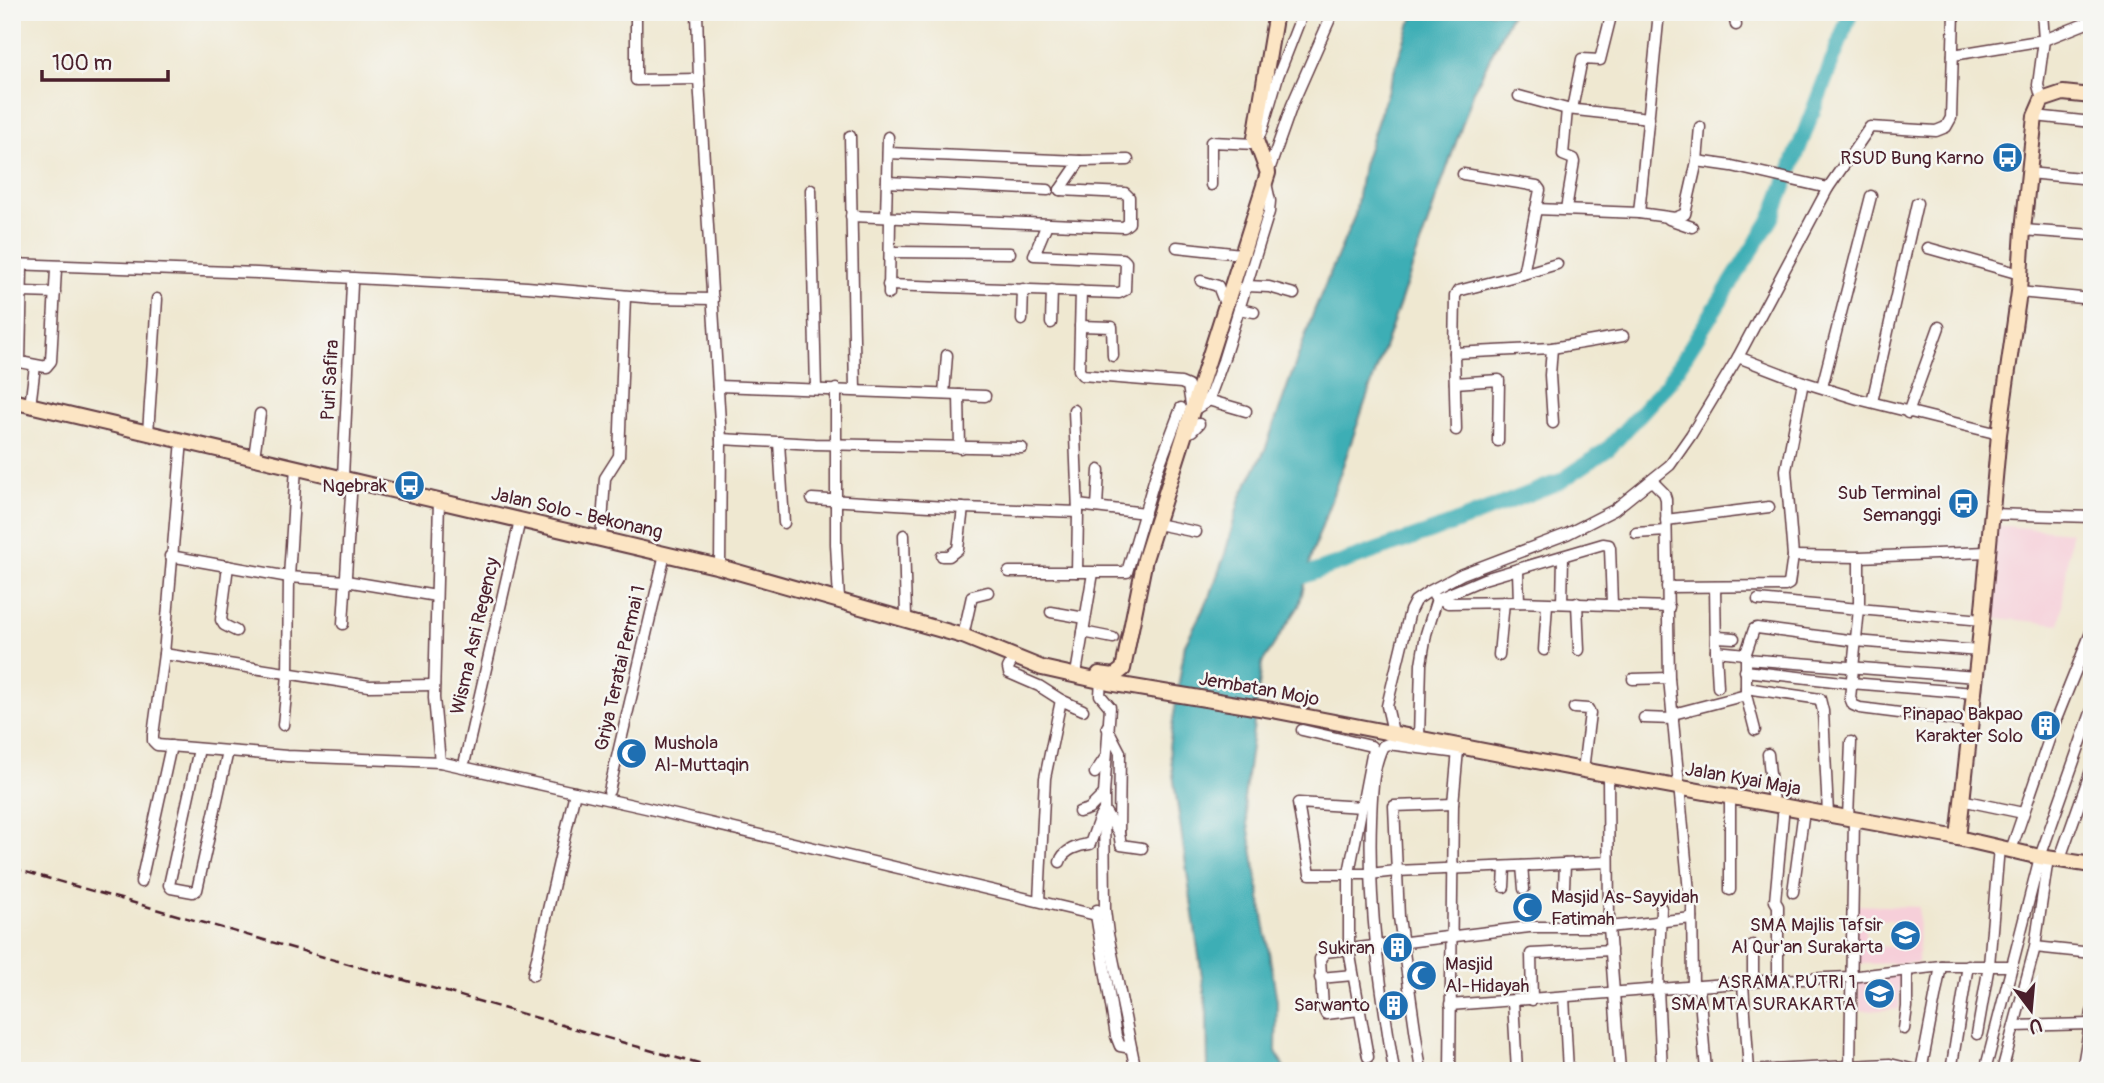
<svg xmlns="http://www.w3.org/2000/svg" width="2104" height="1083" viewBox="0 0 2104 1083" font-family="Pangolin,sans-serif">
	<rect width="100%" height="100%" fill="#f6f6f2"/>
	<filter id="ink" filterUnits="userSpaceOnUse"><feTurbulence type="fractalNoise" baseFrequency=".0143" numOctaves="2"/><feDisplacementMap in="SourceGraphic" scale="14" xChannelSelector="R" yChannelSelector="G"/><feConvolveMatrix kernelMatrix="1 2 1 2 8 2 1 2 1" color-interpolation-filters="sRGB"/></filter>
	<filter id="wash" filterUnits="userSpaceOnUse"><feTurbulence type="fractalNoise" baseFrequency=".00686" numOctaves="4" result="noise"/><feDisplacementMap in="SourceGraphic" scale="28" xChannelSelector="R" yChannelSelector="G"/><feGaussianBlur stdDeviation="1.57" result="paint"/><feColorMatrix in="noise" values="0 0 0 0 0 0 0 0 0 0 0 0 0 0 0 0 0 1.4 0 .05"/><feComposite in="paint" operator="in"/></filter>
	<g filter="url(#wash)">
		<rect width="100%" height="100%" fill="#efe8d1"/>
		<g fill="#f6cfd9" fill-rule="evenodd">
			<polygon points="1995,525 2071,532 2060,624 1985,617"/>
			<path d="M1853 905 1919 907 1918 963 1853 964ZM1865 919 1893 920 1892 947 1865 946Z"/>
			<polygon points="1900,973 1899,1009 1860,1011 1858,978"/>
		</g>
		<polygon fill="#3caeb5" stroke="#436670" stroke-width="2" points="1417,12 1512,12 1474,91 1311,557 1299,606 1262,663 1244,799 1277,1001 1276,1051 1285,1071 1208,1071 1207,1012 1169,746 1185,644 1210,596 1225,554 1240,498 1265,450 1314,311 1355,215 1363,165 1409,26"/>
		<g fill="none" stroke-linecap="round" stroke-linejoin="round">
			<polyline stroke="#3caeb5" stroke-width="16" points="1289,581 1452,524 1561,481 1608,449 1668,383 1772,218 1851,12"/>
		</g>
	</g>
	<g filter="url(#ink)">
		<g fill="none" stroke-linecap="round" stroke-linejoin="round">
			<defs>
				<g id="street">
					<polyline points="636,12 636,80 699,79"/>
					<polyline points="697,12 699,79 721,439 720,567"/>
					<polyline points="1733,12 1736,25"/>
					<polyline points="1953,55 2044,40 2042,12"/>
					<polyline points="1519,96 1567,109 1649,118"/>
					<polyline points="2042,100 2038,85 2044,40 2092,21"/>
					<polyline points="1572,109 1582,59 1600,60 1612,12"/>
					<polyline points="2035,116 2092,122"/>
					<polyline points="850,136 855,390"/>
					<polyline points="888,153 1080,161 1128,160"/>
					<polyline points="1697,161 1700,127"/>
					<polyline points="1268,173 1292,105 1333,12"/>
					<polyline points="2028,173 2092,179"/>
					<polyline points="1463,174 1537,186 1540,190 1536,209"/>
					<polyline points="887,182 1048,190"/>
					<polyline points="1211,185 1211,142 1256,144 1263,127 1278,76 1303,12"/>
					<polyline points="811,190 816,388"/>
					<polyline points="1060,190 1080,161"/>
					<polyline points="1566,209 1574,162 1573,159 1563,155 1567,109"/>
					<polyline points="1639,213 1675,218 1685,214 1697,161 1732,166 1828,188"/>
					<polyline points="851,216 1124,227 1129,223 1129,197 1125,193 1060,190"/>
					<polyline points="886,217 888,137"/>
					<polyline points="1669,219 1692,227"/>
					<polyline points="2023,230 2092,235"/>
					<polyline points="1177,247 1241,254"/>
					<polyline points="1928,248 2020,274"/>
					<polyline points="890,252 1010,253"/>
					<polyline points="12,264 257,273 527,287 653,298 713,299"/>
					<polyline points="22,269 20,362 46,367 51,361 56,269"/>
					<polyline points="1523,274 1557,264"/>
					<polyline points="1201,281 1218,286 1225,304"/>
					<polyline points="888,285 1119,293 1125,290 1126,262 1123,259 1034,255 1047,224"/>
					<polyline points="1243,289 1246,286 1269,287 1294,294"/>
					<polyline points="1081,291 1079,370 1082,375 1181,383 1188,386 1192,411 1205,403 1210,396 1223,361 1269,212 1270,201 1266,183"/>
					<polyline points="22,292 55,293"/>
					<polyline points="2019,292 2092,299"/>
					<polyline points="889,294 890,218"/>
					<polyline points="1239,309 1254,312"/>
					<polyline points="1022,320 1023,289"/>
					<polyline points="1051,323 1052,290"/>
					<polyline points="1080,326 1112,327 1113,356"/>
					<polyline points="1623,336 1552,348 1454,353 1455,296 1458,291 1523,274 1536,209 1639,213 1659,12"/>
					<polyline points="1552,348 1550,375 1553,423"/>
					<polyline points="1454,353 1456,430"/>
					<polyline points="1738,357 1803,382"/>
					<polyline points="1455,383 1499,380 1498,441"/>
					<polyline points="718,386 985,396"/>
					<polyline points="1822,387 1871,196"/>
					<polyline points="836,389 836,544 839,600"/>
					<polyline points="944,394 947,355"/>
					<polyline points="959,395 960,448"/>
					<polyline points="1208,400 1246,411"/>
					<polyline points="1872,402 1917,203"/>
					<polyline points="30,406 35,366"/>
					<polyline points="1074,410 1078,512 1077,572"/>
					<polyline points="1908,413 1939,327"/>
					<polyline points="1185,428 1185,432 1192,431 1199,424"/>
					<polyline points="148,433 157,299"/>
					<polyline points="721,439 815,444 1022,448"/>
					<polyline points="182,440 164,654 153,735 153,741 157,745 287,756 440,762 646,808 1096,915"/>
					<polyline points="779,442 784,523"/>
					<polyline points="254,457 260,414"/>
					<polyline points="343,477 352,284"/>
					<polyline points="1652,481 1664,493 1666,499 1669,678 1689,892"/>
					<polyline points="812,499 963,508 1078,512"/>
					<polyline points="439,500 434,698 440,762"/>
					<polyline points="1078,505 1145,513"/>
					<polyline points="1097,507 1099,470"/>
					<polyline points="1991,514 2092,517"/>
					<polyline points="1666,520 1769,507"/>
					<polyline points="1157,524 1196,532"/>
					<polyline points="1636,533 1666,531"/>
					<polyline points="904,535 906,618"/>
					<polyline points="601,540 605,478 619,456 625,296"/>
					<polyline points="170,556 289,577 346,581 436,596"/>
					<polyline points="942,556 949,556 958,549 963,508"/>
					<polyline points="1793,556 1859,557 1987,552"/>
					<polyline points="1859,557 1859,609 1850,698 1853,705 1860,708 1971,722"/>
					<polyline points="228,566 221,620 224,625 236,631"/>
					<polyline points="1518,571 1519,602"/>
					<polyline points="1009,572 1127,572 1156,474 1181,408"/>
					<polyline points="1667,587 1785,586 1789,584 1793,556 1786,470 1803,382 1858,399 1999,434"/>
					<polyline points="1715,587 1716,651 1746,654 1746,695 1755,730"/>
					<polyline points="1434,596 1448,603 1519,602 1669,607"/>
					<polyline points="1758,600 1982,620"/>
					<polyline points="1562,603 1563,557"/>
					<polyline points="1577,603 1579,650"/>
					<polyline points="1051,612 1085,618"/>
					<polyline points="343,624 352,479"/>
					<polyline points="1083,632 1113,638"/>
					<polyline points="963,636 972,596 988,592"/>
					<polyline points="1717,637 1734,638"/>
					<polyline points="1544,650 1547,604"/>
					<polyline points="1716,651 1718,687"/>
					<polyline points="1746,653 1754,629 1757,628 1856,641 1979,651"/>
					<polyline points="164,654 369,686 434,685"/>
					<polyline points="1499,655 1504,602"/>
					<polyline points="1014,657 1008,668 1009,673 1039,686 1061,700"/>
					<polyline points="1746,659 1976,677"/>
					<polyline points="1077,668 1093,573"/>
					<polyline points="1745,671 1851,683 1974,693"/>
					<polyline points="1633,679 1669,678"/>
					<polyline points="1101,680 1100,695 1110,707 1104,794 1105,910 1108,934 1136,1071"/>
					<polyline points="1746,688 1820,699 1823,711 1828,814"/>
					<polyline points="1574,708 1588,709 1590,713 1583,770"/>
					<polyline points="1673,714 1746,695"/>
					<polyline points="1644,718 1673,719"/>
					<polyline points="283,725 288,675 289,577 296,467"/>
					<polyline points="1107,727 1120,752 1119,833"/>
					<polyline points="1302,730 1371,746 1373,749 1349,873 1349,950 1368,1057"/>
					<polyline points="1393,732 1387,706 1410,611 1415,601 1428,592 1462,574 1567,534 1614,510 1670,465 1691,435 1738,357 1828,188 1870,127 1936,131 1946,127 1951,118 1954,12"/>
					<polyline points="1419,738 1421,664 1426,634 1437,599 1484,579 1603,544 1609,545 1610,548 1612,604"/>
					<polyline points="199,749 169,885 171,888 193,892 197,890 228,751"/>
					<polyline points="1768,754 1773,804"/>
					<polyline points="465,760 520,520"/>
					<polyline points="1095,773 1105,758"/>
					<polyline points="1608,774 1609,927 1620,1071"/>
					<polyline points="609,791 665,554"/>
					<polyline points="1961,800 2023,813"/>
					<polyline points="1362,807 1298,803 1310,874 1370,874 1396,871 1608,862"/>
					<polyline points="1079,812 1089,809 1104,794"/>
					<polyline points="1848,818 1851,742"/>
					<polyline points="2011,850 2055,722 2092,630"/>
					<polyline points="2059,861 2092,768"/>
					<path d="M1060 862C1063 850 1079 845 1090 844L1099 819 1104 810 1119 833 1121 845 1142 848"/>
					<polyline points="1522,866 1524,889"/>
					<polyline points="141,882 171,746"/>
					<polyline points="1504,887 1505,867"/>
					<polyline points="1564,887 1565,864"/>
					<polyline points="1730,890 1730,796"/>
					<polyline points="1793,892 1804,810"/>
					<polyline points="1692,899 1693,987"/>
					<polyline points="1039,901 1045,778 1061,700 1083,710"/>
					<polyline points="1661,908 1658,989 1662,1071"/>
					<polyline points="1097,910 1096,915 1116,1036 1120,1046 1131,1048"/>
					<polyline points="1753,945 1753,982"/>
					<polyline points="2035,947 2092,953"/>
					<polyline points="533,975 575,792"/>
					<polyline points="1320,978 1353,975"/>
					<polyline points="1778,980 1778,906 1775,901 1784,805"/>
					<polyline points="1743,984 1749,1071"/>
					<polyline points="1699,987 1706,1071"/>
					<polyline points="1564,997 1568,1071"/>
					<polyline points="1532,1000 1531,954 1611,950"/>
					<polyline points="1513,1001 1517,1071"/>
					<polyline points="1450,1005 1778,980 1850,977 1941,966 2011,966"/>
					<polyline points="1359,1010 1326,1014 1323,1008 1320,959 1325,952 1529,927 1609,927 1692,918"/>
					<polyline points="2014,1026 2089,1024"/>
					<polyline points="1904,1029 1907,1007 1907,970"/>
					<polyline points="1977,1034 1989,965 1999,847"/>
					<polyline points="1850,1066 1854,819"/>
					<path d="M1394 1071C1380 985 1368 906 1371 819 1372 795 1372 768 1383 746L1388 744 1458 753"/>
					<polyline points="1421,1071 1399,917 1394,806 1453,804"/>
					<polyline points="1450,1071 1453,804 1458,750"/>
					<polyline points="1748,1071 1890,1064 1920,1071"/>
					<polyline points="1921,1071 1941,966"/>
					<polyline points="1951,1071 1968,965"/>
					<polyline points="1985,1071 2040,857 2092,710"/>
					<polyline points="2002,1071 2035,947 2048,858"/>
					<polyline points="2082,1071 2092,1012"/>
				</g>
				<g id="secondary">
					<polyline points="12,401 720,567 963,636 1042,668 1109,683 1272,710 1583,770 1958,838 2040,857 2092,865"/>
					<polyline points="1099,674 1114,676 1123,669 1145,559 1268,173 1255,138 1276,12"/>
					<polyline points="1958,838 1982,620 1999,434 2019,292 2023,230 2035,116 2042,100 2063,93 2092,96"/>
				</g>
			</defs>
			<use href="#street" stroke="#633d44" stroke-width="13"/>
			<use href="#secondary" stroke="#633d44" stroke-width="18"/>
			<use href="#street" stroke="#fff" stroke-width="10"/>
			<use href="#secondary" stroke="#fce5c4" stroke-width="14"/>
			<polyline stroke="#4a1f2b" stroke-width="2.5" stroke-dasharray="10 5" stroke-linecap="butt" points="12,868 723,1071"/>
		</g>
	</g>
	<defs>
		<symbol id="bus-disc" viewBox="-11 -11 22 22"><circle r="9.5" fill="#1f6fb2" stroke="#f6f6f2"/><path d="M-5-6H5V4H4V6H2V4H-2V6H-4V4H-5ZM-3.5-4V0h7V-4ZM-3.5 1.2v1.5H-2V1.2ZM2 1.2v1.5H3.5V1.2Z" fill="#fff"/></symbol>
		<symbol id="building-disc" viewBox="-11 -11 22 22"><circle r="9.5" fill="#1f6fb2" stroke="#f6f6f2"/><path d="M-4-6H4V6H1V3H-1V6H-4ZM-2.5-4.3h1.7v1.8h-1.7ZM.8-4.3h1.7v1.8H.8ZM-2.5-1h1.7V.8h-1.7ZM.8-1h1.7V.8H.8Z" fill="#fff"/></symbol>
		<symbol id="mosque-disc" viewBox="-11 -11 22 22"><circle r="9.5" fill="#1f6fb2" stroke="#f6f6f2"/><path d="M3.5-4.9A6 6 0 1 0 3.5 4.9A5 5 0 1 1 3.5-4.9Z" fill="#fff"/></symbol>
		<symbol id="school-disc" viewBox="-11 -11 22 22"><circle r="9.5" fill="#1f6fb2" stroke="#f6f6f2"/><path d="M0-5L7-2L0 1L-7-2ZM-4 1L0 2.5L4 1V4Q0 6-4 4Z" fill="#fff"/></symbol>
	</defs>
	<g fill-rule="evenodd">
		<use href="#bus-disc" x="1990" y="140" width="35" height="35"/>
		<use href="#bus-disc" x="392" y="468" width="35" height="35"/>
		<use href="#bus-disc" x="1946" y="486" width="35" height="35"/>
		<use href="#building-disc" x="2028" y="708" width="35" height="35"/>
		<use href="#mosque-disc" x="614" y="736" width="35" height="35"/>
		<use href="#mosque-disc" x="1510" y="890" width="35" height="35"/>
		<use href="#school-disc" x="1888" y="918" width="35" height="35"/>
		<use href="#building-disc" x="1380" y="930" width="35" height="35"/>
		<use href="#mosque-disc" x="1404" y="958" width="35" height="35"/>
		<use href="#school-disc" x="1862" y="976" width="35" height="35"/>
		<use href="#building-disc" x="1376" y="988" width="35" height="35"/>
	</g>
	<g text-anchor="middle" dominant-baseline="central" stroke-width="5" stroke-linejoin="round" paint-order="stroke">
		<g font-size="19" fill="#4a1f2b" stroke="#f6f6f2" text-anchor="end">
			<text x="1984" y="158">RSUD Bung Karno</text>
			<text x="387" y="486">Ngebrak</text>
			<text x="1941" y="493">Sub Terminal<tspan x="1941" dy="22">Semanggi</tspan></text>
			<text x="2023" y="714">Pinapao Bakpao<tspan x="2023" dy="22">Karakter Solo</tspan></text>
			<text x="654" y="743" text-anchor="start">Mushola<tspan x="654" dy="22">Al-Muttaqin</tspan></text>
			<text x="1551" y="897" text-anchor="start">Masjid As-Sayyidah<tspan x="1551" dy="22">Fatimah</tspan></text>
			<text x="1883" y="925">SMA Majlis Tafsir<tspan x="1883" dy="22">Al Qur'an Surakarta</tspan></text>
			<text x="1375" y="948">Sukiran</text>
			<text x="1445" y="964" text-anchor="start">Masjid<tspan x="1445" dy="22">Al-Hidayah</tspan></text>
			<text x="1856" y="982">ASRAMA PUTRI 1<tspan x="1856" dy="22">SMA MTA SURAKARTA</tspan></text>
			<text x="1370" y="1005">Sarwanto</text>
		</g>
		<g font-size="19" fill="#4a1f2b" stroke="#f6f6f2">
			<text transform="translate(330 380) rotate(-87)">Puri Safira</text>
			<text transform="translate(577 513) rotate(13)">Jalan Solo - Bekonang</text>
			<text transform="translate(475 636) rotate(-77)">Wisma Asri Regency</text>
			<text transform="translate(620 668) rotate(-77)">Griya Teratai Permai 1</text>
			<text transform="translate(1259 689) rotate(10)">Jembatan Mojo</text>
			<text transform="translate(1743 779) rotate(10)">Jalan Kyai Maja</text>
		</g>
	</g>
	<rect width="2104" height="1083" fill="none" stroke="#f6f6f2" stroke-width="42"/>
	<g transform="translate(2031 1010) rotate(164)" stroke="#f6f6f2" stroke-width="5" paint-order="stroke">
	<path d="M0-5L12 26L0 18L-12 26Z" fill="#4a1f2b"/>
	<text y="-10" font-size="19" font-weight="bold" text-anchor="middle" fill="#4a1f2b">U</text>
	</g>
	<path d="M42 70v10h126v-10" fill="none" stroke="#4a1f2b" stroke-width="3.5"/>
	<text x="52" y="70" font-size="21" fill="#4a1f2b" stroke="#f6f6f2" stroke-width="5" paint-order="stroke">100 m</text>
</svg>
